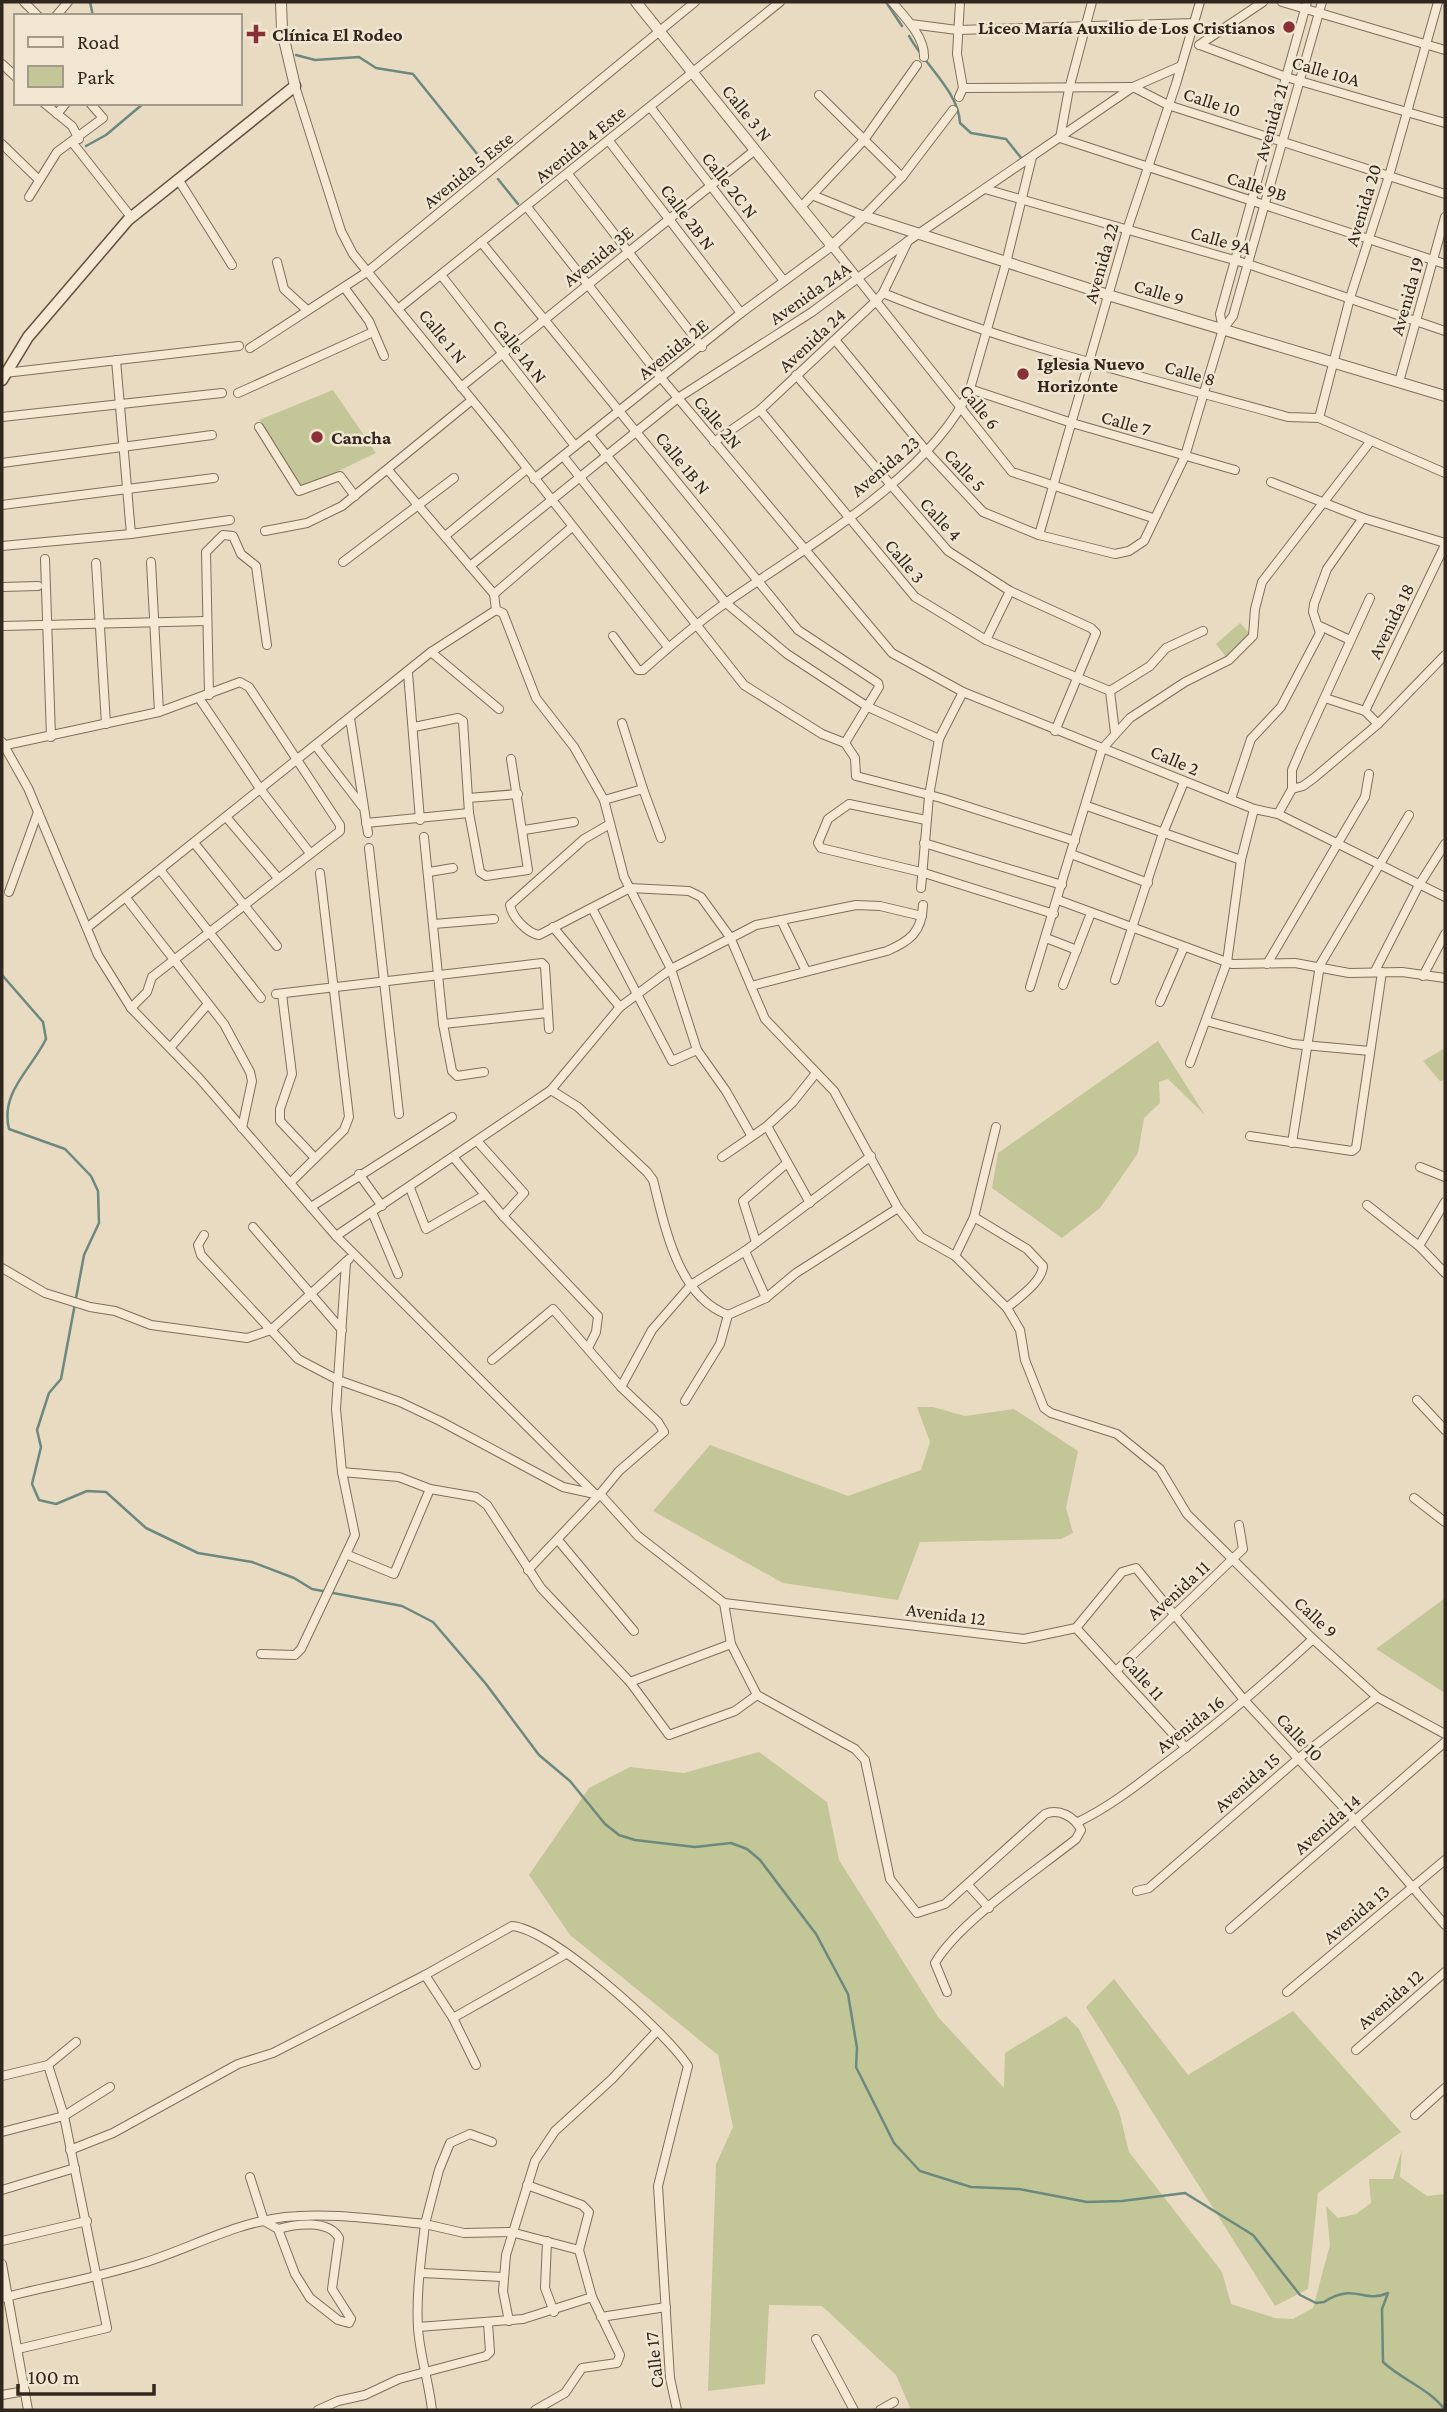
<svg xmlns="http://www.w3.org/2000/svg" width="1447" height="2412" viewBox="0 0 1447 2412" font-family="'Crimson Pro',serif">
	<rect width="100%" height="100%" fill="#e9dbc2"/>
	<g fill="#c3c697">
		<polygon points="333,390 376,453 301,489 259,420"/>
		<polygon points="1240,623 1252,636 1226,657 1216,644"/>
		<polygon points="1158,1041 1205,1115 1168,1079 1159,1082 1160,1103 1144,1118 1138,1153 1100,1208 1062,1238 992,1188 998,1153"/>
		<polygon points="1445,1048 1445,1080 1440,1081 1423,1061"/>
		<polygon points="917,1407 933,1407 965,1416 1014,1409 1078,1451 1066,1508 1073,1533 1061,1539 920,1542 898,1600 783,1583 653,1511 710,1445 848,1496 921,1470 930,1442"/>
		<polygon points="1445,1598 1445,1693 1376,1649"/>
		<polygon points="759,1752 827,1802 839,1860 938,2017 1004,2088 1005,2053 1066,2016 1079,2029 1119,2111 1129,2152 1222,2272 1231,2304 1275,2318 1293,2319 1313,2308 1330,2245 1326,2206 1338,2218 1356,2214 1371,2203 1369,2179 1393,2179 1402,2149 1400,2177 1427,2196 1445,2194 1445,2410 911,2410 896,2375 822,2306 769,2305 765,2384 708,2391 716,2164 733,2127 718,2055 570,1935 529,1875 589,1788 630,1767 684,1773"/>
		<polygon points="1114,1979 1188,2075 1293,2011 1401,2132 1318,2193 1308,2289 1275,2306 1086,2007"/>
	</g>
	<g fill="none" stroke-linecap="round" stroke-linejoin="round">
		<g stroke="#6c8980" stroke-width="2.5">
			<polyline points="90,2 93,16"/>
			<polyline points="886,2 902,26"/>
			<path d="M909 36C924 64 959 92 960 123L971 133 1006 139 1022 159"/>
			<polyline points="296,55 315,60 359,57 376,68 413,74 486,165"/>
			<polyline points="86,146 106,135 144,103"/>
			<polyline points="498,179 518,204"/>
			<path d="M2 975 43 1022 46 1039C31 1070 0 1092 9 1129L65 1149 91 1176 98 1191 99 1223 84 1255 61 1379 49 1393 37 1430 41 1447 32 1484 39 1500 56 1504 87 1491 106 1492 146 1528 198 1553 252 1562 294 1578 312 1589 402 1606 433 1622 486 1684 539 1755 570 1781 605 1824 619 1835 635 1840 695 1847 731 1843 747 1849 760 1860 816 1934 848 1994 857 2048 856 2067 894 2143 920 2171 971 2187 1019 2189 1087 2202 1122 2201 1185 2193 1253 2235 1300 2295 1316 2303 1324 2302C1354 2282 1364 2304 1388 2293L1382 2309 1383 2362C1402 2380 1430 2389 1445 2410"/>
		</g>
		<defs>
			<g id="minor">
				<polyline points="24,2 38,16"/>
				<path d="M892 2C904 16 925 37 924 57"/>
				<polyline points="1092,2 1069,89 1060,138 1445,264"/>
				<polyline points="1282,2 1445,50"/>
				<polyline points="56,16 68,2"/>
				<polyline points="911,24 957,30 1195,23"/>
				<polyline points="1199,45 1263,2"/>
				<polyline points="1200,45 1286,77 1445,123"/>
				<polyline points="2,64 16,77"/>
				<polyline points="295,86 341,231 353,254 504,439 668,647"/>
				<polyline points="963,88 1133,87 1168,105 1445,194"/>
				<polyline points="819,95 902,177"/>
				<polyline points="959,97 963,88 957,54 960,2"/>
				<polyline points="44,103 72,126 79,139"/>
				<polyline points="651,108 784,281"/>
				<polyline points="57,114 66,103"/>
				<polyline points="609,141 741,313"/>
				<polyline points="72,142 131,217"/>
				<polyline points="2,144 39,180"/>
				<polyline points="568,174 702,347"/>
				<polyline points="178,179 232,265"/>
				<polyline points="985,189 1248,264 1445,331"/>
				<polyline points="812,195 864,216 902,177 953,110"/>
				<polyline points="29,197 57,152 103,118 90,103"/>
				<polyline points="527,207 662,379 892,653 963,692 1254,809 1278,814 1445,897"/>
				<polyline points="801,207 864,140 917,65"/>
				<polyline points="481,242 798,630 878,683 879,687 845,743 855,758 856,776 941,798 1075,841"/>
				<polyline points="277,262 284,289 307,310"/>
				<polyline points="441,275 575,446"/>
				<polyline points="344,287 369,321 384,356"/>
				<path d="M883 293C1013 346 1153 379 1288 417L1319 418 1445 473"/>
				<polyline points="398,309 780,2"/>
				<polyline points="1223,329 1220,314 1307,2"/>
				<polyline points="836,341 928,453 983,512 1039,535 1115,554 1129,551 1144,541 1185,456 1223,329 1233,316 1322,2"/>
				<polyline points="250,348 367,272 695,2"/>
				<polyline points="116,360 131,534"/>
				<polyline points="5,373 239,346"/>
				<polyline points="796,375 948,551 1010,591 1091,628 1096,633 1055,731"/>
				<polyline points="1399,382 1445,217"/>
				<polyline points="461,387 755,150"/>
				<polyline points="970,389 1072,423 1235,470"/>
				<polyline points="238,393 373,332"/>
				<polyline points="760,410 915,597 986,640 1110,691"/>
				<polyline points="2,417 222,393"/>
				<polyline points="1319,418 1350,298 1389,176 1438,2"/>
				<polyline points="259,427 299,491 340,476 355,496"/>
				<polyline points="590,435 726,603 787,654 868,707 939,739"/>
				<polyline points="714,442 760,410 876,301 883,293 908,241"/>
				<polyline points="563,456 744,685 822,734 845,743"/>
				<polyline points="2,463 212,435"/>
				<polyline points="388,470 494,594 496,610 503,613 536,698 574,747 604,800 624,877 671,969 697,1050 726,1091 751,1135"/>
				<polyline points="534,479 741,313 832,246 1012,472 1153,518"/>
				<polyline points="1271,482 1363,518 1445,543"/>
				<polyline points="2,505 214,478"/>
				<polyline points="265,531 307,523 342,506 472,400"/>
				<polyline points="1039,535 1127,230 1176,84 1200,2"/>
				<polyline points="445,536 527,469"/>
				<polyline points="2,546 131,534 230,520"/>
				<polyline points="45,559 51,737"/>
				<polyline points="151,562 159,712"/>
				<polyline points="343,562 454,478"/>
				<polyline points="96,563 106,724"/>
				<polyline points="470,566 678,398 812,312 908,241 1133,87 1181,66"/>
				<polyline points="2,587 38,586"/>
				<polyline points="494,594 572,527"/>
				<polyline points="2,626 207,621"/>
				<polyline points="1320,626 1350,640"/>
				<path d="M613 636 638 670H643C670 646 697 623 727 602 803 549 932 475 970 389L1006 263 1032 157"/>
				<polyline points="986,640 1010,591"/>
				<polyline points="431,652 499,709"/>
				<polyline points="408,673 420,820"/>
				<polyline points="1110,691 1150,666 1166,648 1203,631"/>
				<polyline points="1110,691 1115,733"/>
				<polyline points="209,695 206,552 223,535 233,536 241,554 256,566 267,645"/>
				<polyline points="199,698 261,790 310,853"/>
				<polyline points="1325,698 1365,711 1378,724"/>
				<polyline points="1365,711 1445,545"/>
				<polyline points="350,718 368,833"/>
				<polyline points="414,727 458,718 463,721 469,813 480,872 486,876 528,870 511,759"/>
				<path d="M2 742 28 788 98 955 131 1008 199 1078 336 1236 595 1494H600L638 1536 724 1603 731 1644 757 1695 855 1749 865 1760 890 1879 917 1913 945 1904 1045 1814C1059 1808 1075 1817 1081 1830L1076 1839C1036 1871 960 1921 935 1963L947 1992"/>
				<polyline points="6,745 159,712 240,682 249,687 340,825 340,831 152,977 147,992 131,1008"/>
				<polyline points="316,746 362,806"/>
				<polyline points="643,789 661,838"/>
				<polyline points="1292,789 1303,786 1314,778 1378,724 1445,655"/>
				<polyline points="468,798 518,794"/>
				<polyline points="1231,799 1251,739 1281,707 1320,633 1313,612 1314,604 1327,569 1363,518"/>
				<polyline points="604,800 643,789 622,723"/>
				<polyline points="1087,806 1241,860"/>
				<polyline points="1278,814 1292,789 1292,770 1301,749 1370,598"/>
				<polyline points="227,818 278,878"/>
				<polyline points="926,820 849,804 828,819 818,843 821,848 921,872 1054,914"/>
				<polyline points="366,823 469,813"/>
				<path d="M610 824 584 839 510 905C512 917 527 933 539 935L630 888 689 891 701 897 730 937 765 1019 834 1091 898 1208 921 1237 955 1256 1007 1308 1020 1330 1025 1360 1044 1408 1051 1413 1117 1434 1160 1469 1187 1514 1313 1639 1377 1697 1445 1734"/>
				<polyline points="524,830 574,822"/>
				<polyline points="424,837 443,1024 452,1071 457,1076 484,1072"/>
				<polyline points="924,843 1062,885"/>
				<polyline points="195,844 277,946"/>
				<polyline points="369,848 399,1114"/>
				<polyline points="1071,854 1148,883"/>
				<polyline points="161,871 261,998"/>
				<polyline points="429,872 453,868"/>
				<polyline points="921,888 929,796 939,739 963,692"/>
				<polyline points="9,892 38,812"/>
				<polyline points="126,898 224,1024 250,1072 252,1081 242,1128"/>
				<polyline points="1058,900 1232,964 1295,963 1349,973 1402,972 1445,978"/>
				<polyline points="592,908 672,1061 697,1050"/>
				<polyline points="781,920 806,971"/>
				<polyline points="434,924 494,919"/>
				<polyline points="88,927 431,652 496,610"/>
				<polyline points="553,927 620,1007"/>
				<polyline points="1046,938 1077,950"/>
				<polyline points="1267,964 1365,797 1369,774"/>
				<polyline points="1375,971 1419,885 1445,844"/>
				<polyline points="1423,976 1445,934"/>
				<polyline points="1115,980 1163,833 1184,782"/>
				<polyline points="1063,985 1091,913"/>
				<path d="M751 986 887 951C910 941 922 932 923 905"/>
				<polyline points="1030,987 1102,749 1130,718 1185,682 1229,660 1253,636 1255,609 1262,582 1370,442"/>
				<polyline points="276,994 542,963 545,966 549,1029"/>
				<polyline points="282,994 292,1074 280,1109 280,1121 315,1158"/>
				<polyline points="1160,1002 1184,947"/>
				<polyline points="1206,1021 1293,1044 1370,1051"/>
				<polyline points="443,1024 547,1013"/>
				<polyline points="170,1048 208,1004"/>
				<polyline points="1190,1063 1227,962 1241,860 1254,809"/>
				<path d="M551 1090 578 1107 647 1172 653 1180C665 1226 677 1296 728 1315"/>
				<polyline points="767,1126 810,1203"/>
				<polyline points="1250,1136 1352,1151 1356,1148 1382,972"/>
				<polyline points="478,1142 524,1193 503,1216"/>
				<polyline points="1292,1143 1320,965 1409,815"/>
				<polyline points="722,1157 767,1126 793,1102 816,1073"/>
				<polyline points="454,1158 503,1216 598,1316 596,1332 588,1348"/>
				<polyline points="1420,1167 1445,1177"/>
				<polyline points="359,1174 382,1206"/>
				<polyline points="290,1183 344,1130 349,1117 320,873"/>
				<polyline points="410,1188 426,1229 485,1195"/>
				<polyline points="1367,1205 1419,1246 1445,1273"/>
				<polyline points="311,1207 452,1117"/>
				<polyline points="372,1212 398,1274"/>
				<path d="M974 1217 1027 1249 1043 1266C1042 1282 1019 1297 1007 1308"/>
				<polyline points="253,1227 342,1330"/>
				<polyline points="204,1235 198,1245 201,1255 298,1359 338,1380 400,1402 440,1421 563,1487 595,1494"/>
				<polyline points="336,1236 551,1090 620,1007 671,969 756,925 856,905 880,906 922,916"/>
				<polyline points="756,1242 743,1201 787,1163"/>
				<polyline points="1419,1246 1445,1202"/>
				<polyline points="745,1251 766,1298"/>
				<polyline points="955,1256 974,1217 996,1127"/>
				<polyline points="2,1268 45,1293 90,1307 115,1311 151,1325 247,1338 271,1330 349,1259"/>
				<polyline points="492,1360 553,1309 621,1387 658,1422 664,1432 619,1471 600,1494 528,1570"/>
				<polyline points="621,1387 652,1330 691,1285 745,1251 871,1156"/>
				<polyline points="1417,1400 1445,1430"/>
				<polyline points="685,1401 720,1344 728,1315 766,1298 796,1273 898,1208"/>
				<polyline points="342,1472 399,1477 430,1489 476,1497 487,1505 541,1588 630,1682 669,1735 735,1711 757,1695"/>
				<polyline points="1414,1498 1445,1522"/>
				<polyline points="558,1540 634,1631"/>
				<polyline points="348,1555 394,1574 430,1489"/>
				<polyline points="724,1603 1024,1639 1076,1628 1122,1572 1136,1568 1245,1701 1355,1820 1445,1925"/>
				<polyline points="1076,1628 1186,1748"/>
				<polyline points="261,1654 295,1655 301,1649 355,1535 342,1472 336,1409 346,1262"/>
				<polyline points="1116,1671 1243,1549 1239,1525"/>
				<polyline points="630,1682 731,1644"/>
				<path d="M1078 1822C1107 1808 1132 1789 1158 1769 1212 1729 1263 1685 1313 1639"/>
				<polyline points="968,1885 989,1908"/>
				<polyline points="1137,1891 1149,1888 1299,1758 1377,1697"/>
				<polyline points="1230,1929 1445,1742"/>
				<path d="M425 1975 512 1926C552 1929 665 2031 688 2066L658 2186 670 2378 677 2410"/>
				<polyline points="1287,1992 1445,1860"/>
				<polyline points="453,2018 476,2065"/>
				<polyline points="1356,2050 1445,1972"/>
				<polyline points="2,2076 48,2065 76,2042"/>
				<polyline points="1415,2115 1445,2088"/>
				<polyline points="2,2132 64,2116 110,2087"/>
				<polyline points="70,2150 113,2133 238,2064 273,2053 425,1975 453,2018 566,1954"/>
				<path d="M250 2177 264 2221 278 2229 295 2274 310 2298 338 2320 349 2323 351 2319 332 2289 339 2238C329 2219 295 2224 278 2229"/>
				<polyline points="527,2185 582,2205 589,2212 579,2250"/>
				<polyline points="2,2190 75,2168"/>
				<polyline points="2,2241 87,2221"/>
				<polyline points="547,2241 545,2288 554,2312"/>
				<polyline points="2,2264 28,2410"/>
				<polyline points="422,2273 503,2277"/>
				<path d="M2 2298C49 2286 96 2278 143 2263 191 2248 234 2223 285 2217 331 2212 379 2220 425 2224L439 2170 450 2143 470 2134 492 2142"/>
				<polyline points="601,2317 666,2307"/>
				<polyline points="509,2321 503,2291 506,2255 535,2161 555,2131 612,2079 657,2031"/>
				<polyline points="418,2327 523,2319 592,2297"/>
				<polyline points="816,2339 854,2410"/>
				<polyline points="18,2349 107,2328 64,2116 48,2065"/>
				<polyline points="2,2395 25,2391"/>
				<polyline points="318,2410 338,2401 365,2395 399,2379 486,2356 490,2352 488,2323"/>
				<path d="M432 2410C429 2382 420 2357 418 2328 416 2294 421 2259 425 2224L464 2233 511 2232 579 2250 592 2297 620 2355 617 2363 582 2368 565 2393 535 2410"/>
				<polyline points="880,2410 894,2402"/>
			</g>
			<g id="tertiary">
				<polyline points="281,2 282,31 295,86"/>
				<polyline points="636,2 832,246 864,216 1108,295 1445,396"/>
			</g>
			<polyline id="secondary" points="2,380 28,337 128,220 295,86"/>
		</defs>
		<use href="#minor" stroke="#816d5b" stroke-width="10"/>
		<use href="#tertiary" stroke="#816d5b" stroke-width="12"/>
		<use href="#secondary" stroke="#634e3e" stroke-width="13"/>
		<use href="#minor" stroke="#f5e9d4" stroke-width="8"/>
		<use href="#tertiary" stroke="#f5e9d4" stroke-width="10"/>
		<use href="#secondary" stroke="#f5e9d4" stroke-width="10"/>
	</g>
	<g fill="#8a3137" stroke="#f1e6d1" stroke-width="2.5">
		<circle cx="1289" cy="27" r="7"/>
		<path d="M252.5 23.5h7v7h7v7h-7v7h-7v-7h-7v-7h7z"/>
		<circle cx="1023" cy="374" r="7"/>
		<circle cx="317" cy="437" r="7"/>
	</g>
	<g text-anchor="middle" dominant-baseline="central" stroke-width="5" stroke-linejoin="round" paint-order="stroke">
		<g font-size="19" font-weight="bold" fill="#32271e" stroke="#f1e6d1" text-anchor="start">
			<text x="1275" y="27" text-anchor="end">Liceo María Auxilio de Los Cristianos</text>
			<text x="272" y="34">Clínica El Rodeo</text>
			<text x="1037" y="363">Iglesia Nuevo<tspan x="1037" dy="22">Horizonte</tspan></text>
			<text x="331" y="437">Cancha</text>
		</g>
		<g font-size="19" fill="#32271e" stroke="#f1e6d1">
			<text transform="translate(1326 71) rotate(16)">Calle 10A</text>
			<text transform="translate(1212 102) rotate(18)">Calle 10</text>
			<text transform="translate(747 113) rotate(51)">Calle 3 N</text>
			<text transform="translate(1271 122) rotate(-74)">Avenida 21</text>
			<text transform="translate(580 144) rotate(-39)">Avenida 4 Este</text>
			<text transform="translate(468 170) rotate(-39)">Avenida 5 Este</text>
			<text transform="translate(730 185) rotate(52)">Calle 2C N</text>
			<text transform="translate(1257 186) rotate(18)">Calle 9B</text>
			<text transform="translate(1363 205) rotate(-73)">Avenida 20</text>
			<text transform="translate(688 217) rotate(53)">Calle 2B N</text>
			<text transform="translate(1221 240) rotate(16)">Calle 9A</text>
			<text transform="translate(598 256) rotate(-39)">Avenida 3E</text>
			<text transform="translate(1101 263) rotate(-74)">Avenida 22</text>
			<text transform="translate(1159 292) rotate(17)">Calle 9</text>
			<text transform="translate(810 293) rotate(-35)">Avenida 24A</text>
			<text transform="translate(1407 296) rotate(-74)">Avenida 19</text>
			<text transform="translate(443 336) rotate(51)">Calle 1 N</text>
			<text transform="translate(812 340) rotate(-43)">Avenida 24</text>
			<text transform="translate(673 349) rotate(-39)">Avenida 2E</text>
			<text transform="translate(520 351) rotate(52)">Calle 1A N</text>
			<text transform="translate(1190 373) rotate(16)">Calle 8</text>
			<text transform="translate(980 407) rotate(51)">Calle 6</text>
			<text transform="translate(718 422) rotate(50)">Calle 2N</text>
			<text transform="translate(1126 423) rotate(16)">Calle 7</text>
			<text transform="translate(683 463) rotate(51)">Calle 1B N</text>
			<text transform="translate(885 466) rotate(-40)">Avenida 23</text>
			<text transform="translate(965 470) rotate(47)">Calle 5</text>
			<text transform="translate(941 519) rotate(47)">Calle 4</text>
			<text transform="translate(905 561) rotate(50)">Calle 3</text>
			<text transform="translate(1391 621) rotate(-64)">Avenida 18</text>
			<text transform="translate(1175 760) rotate(23)">Calle 2</text>
			<text transform="translate(1178 1590) rotate(-43)">Avenida 11</text>
			<text transform="translate(946 1614) rotate(7)">Avenida 12</text>
			<text transform="translate(1316 1617) rotate(43)">Calle 9</text>
			<text transform="translate(1143 1677) rotate(48)">Calle 11</text>
			<text transform="translate(1190 1724) rotate(-38)">Avenida 16</text>
			<text transform="translate(1300 1737) rotate(47)">Calle 10</text>
			<text transform="translate(1247 1782) rotate(-41)">Avenida 15</text>
			<text transform="translate(1327 1824) rotate(-41)">Avenida 14</text>
			<text transform="translate(1356 1914) rotate(-40)">Avenida 13</text>
			<text transform="translate(1390 1999) rotate(-41)">Avenida 12</text>
			<text transform="translate(654 2360) rotate(-96)">Calle 17</text>
		</g>
	</g>
	<rect width="1447" height="2412" fill="none" stroke="#32271e" stroke-width="7"/>
	<rect x="14" y="14" width="228" height="91" fill="#f1e6d1" stroke="#a59a89" stroke-width="2"/>
	<rect x="28" y="37" width="35" height="10" fill="#f5e9d4" stroke="#a59a89" stroke-width="2"/>
	<text x="77" y="49" font-size="21" fill="#32271e">Road</text>
	<rect x="28" y="66" width="35" height="21" fill="#c3c697" stroke="#a59a89" stroke-width="2"/>
	<text x="77" y="84" font-size="21" fill="#32271e">Park</text>
	<path d="M18 2384v10h136v-10" fill="none" stroke="#32271e" stroke-width="3.5"/>
	<text x="28" y="2384" font-size="21" fill="#32271e" stroke="#f1e6d1" stroke-width="5" paint-order="stroke">100 m</text>
</svg>
